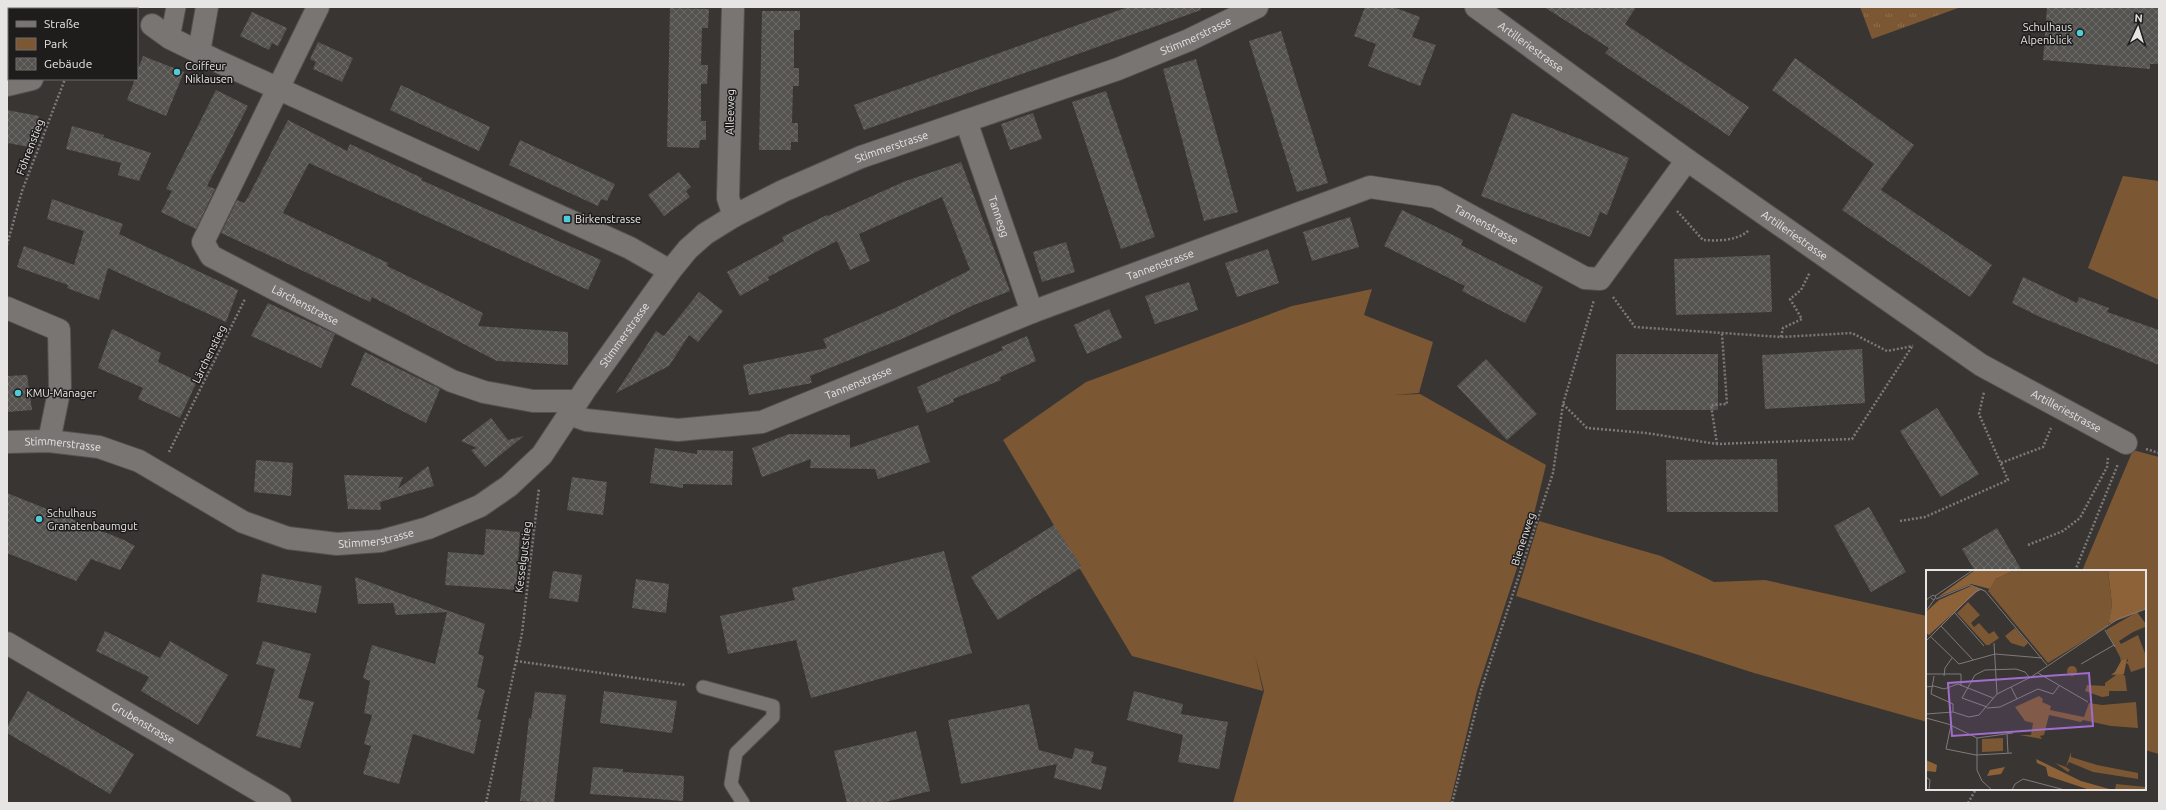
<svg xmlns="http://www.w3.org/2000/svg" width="2166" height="810" viewBox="0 0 2166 810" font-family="Ubuntu,sans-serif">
	<defs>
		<pattern id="park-tufts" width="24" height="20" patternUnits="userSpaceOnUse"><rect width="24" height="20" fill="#7c5733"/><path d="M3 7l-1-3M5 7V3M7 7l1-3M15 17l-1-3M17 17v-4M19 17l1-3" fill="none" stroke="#8f6f50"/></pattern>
		<pattern id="building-cross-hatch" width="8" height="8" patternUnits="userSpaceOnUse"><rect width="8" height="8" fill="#555350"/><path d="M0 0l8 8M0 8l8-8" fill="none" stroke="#6d6c69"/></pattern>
	</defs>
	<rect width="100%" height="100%" fill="#383533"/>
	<g fill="#7c5733">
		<polygon points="2123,176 2159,181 2159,300 2088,268"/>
		<polygon points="1372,289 1364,315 1433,342 1419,393 1393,395 1420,394 1546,465 1532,522 1477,691 1450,803 1233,803 1264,691 1255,655 1263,691 1132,656 1003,440 1086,382 1292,306"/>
		<polygon points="2133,450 2159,457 2159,754 2145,750 2145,571 2082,571"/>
		<polygon points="1539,521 1661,556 1714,582 1765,580 1927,616 1927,722 1754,673 1516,596"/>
	</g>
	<polygon fill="url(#park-tufts)" points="1860,7 1961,7 1872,39"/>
	<g fill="url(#building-cross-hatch)">
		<polygon points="1128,7 1200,7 1201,10 864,130 854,105"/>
		<polygon points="1365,7 1393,7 1420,17 1412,37 1436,45 1420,86 1368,66 1376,44 1354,36"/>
		<polygon points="1544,7 1636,7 1625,24 1749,107 1729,136 1605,53 1609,48"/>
		<polygon points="2047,7 2159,7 2159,64 2150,64 2150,69 2043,60"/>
		<polygon points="670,8 709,9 708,28 702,28 701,65 708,65 707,84 701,84 701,121 706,121 706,140 700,140 699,148 667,147"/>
		<polygon points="762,11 800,11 800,30 794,30 794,68 799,68 799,86 793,86 792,123 798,123 798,142 791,142 791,150 759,150"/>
		<polygon points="252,12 287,28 278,46 272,43 269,50 240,36"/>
		<polygon points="1281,31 1328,183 1297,192 1249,41"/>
		<polygon points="318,42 353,58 342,82 313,69 316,62 310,59"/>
		<polygon points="143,56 184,72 166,116 127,100 135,79 137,79 137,72"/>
		<polygon points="1795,58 1914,145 1881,190 1992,265 1970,297 1842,210 1874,164 1772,90"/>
		<polygon points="1196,59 1238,212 1204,221 1163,69"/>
		<polygon points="401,85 490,127 479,151 390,110"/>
		<polygon points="216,90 248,106 207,186 215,189 196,229 161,212 172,191 166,189"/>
		<polygon points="1106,91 1155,237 1121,249 1072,102"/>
		<polygon points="7,110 39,116 36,148 7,143"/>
		<polygon points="1033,113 1042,139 1010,150 1001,124"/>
		<polygon points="1512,113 1629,158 1607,215 1600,212 1590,237 1481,196"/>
		<polygon points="288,120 347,151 350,144 422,178 421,180 601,260 588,290 309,163 283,213 388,263 387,266 483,313 478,326 568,332 568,365 497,361 372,297 370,302 221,233 237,200 244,203 248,197"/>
		<polygon points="72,126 104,135 103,137 151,153 139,181 118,175 121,163 66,149"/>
		<polygon points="520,140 615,184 607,201 601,199 598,206 509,165"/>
		<polygon points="961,162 1010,291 974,305 904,338 810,376 812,383 749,395 743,365 827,348 823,339 895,308 970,270 942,197 859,234 870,261 850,270 837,241 768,277 769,280 740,296 727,272 784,241 782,237 827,215 828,216 903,182"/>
		<polygon points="679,172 691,187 686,191 690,197 664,216 648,195"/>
		<polygon points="52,199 123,224 119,234 238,290 226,322 108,268 99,300 67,288 68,285 17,267 24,246 74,265 84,231 47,219"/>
		<polygon points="1402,210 1463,240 1461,245 1543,287 1525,323 1462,291 1465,286 1384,246"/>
		<polygon points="1350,217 1359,247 1312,261 1303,232"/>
		<polygon points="1066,242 1075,272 1042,282 1033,252"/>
		<polygon points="1268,249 1279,283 1237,297 1225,263"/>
		<polygon points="1770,255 1772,312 1676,315 1674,259"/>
		<polygon points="2023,277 2077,303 2079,297 2109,308 2107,312 2159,330 2159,365 2040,317 2012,303"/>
		<polygon points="1189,282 1198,310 1155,324 1145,296"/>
		<polygon points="699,292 723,311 698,342 689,335 669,366 616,393 656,331 664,336"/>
		<polygon points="268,303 335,334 321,368 251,336"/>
		<polygon points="1109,309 1122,338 1087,354 1074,325"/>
		<polygon points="112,329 161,353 158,362 197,381 180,418 138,399 143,388 98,368"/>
		<polygon points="1027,336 1036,361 1000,377 1001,380 953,399 954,402 927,413 917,387 1003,350 1001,347"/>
		<polygon points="1862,349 1865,403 1765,409 1762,355"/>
		<polygon points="365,352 440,389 426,423 351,385"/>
		<rect x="1616" y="354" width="102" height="56"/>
		<polygon points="1486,359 1537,414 1507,440 1457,386"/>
		<polygon points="27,375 32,410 7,412 7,376"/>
		<polygon points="1937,408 1979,474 1941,497 1900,431"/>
		<polygon points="491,418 508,440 524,436 485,467 471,450 477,448 461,441"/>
		<polygon points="918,425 930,462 878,479 875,469 810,468 811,459 762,477 752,448 789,434 850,435 850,448"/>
		<polygon points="655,448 697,454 697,450 733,451 732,485 683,484 683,488 650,483"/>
		<polygon points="1777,459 1778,512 1667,512 1666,460"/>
		<polygon points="256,460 293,463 291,496 254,492"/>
		<polygon points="428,466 434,486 380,502 381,510 348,509 344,475 403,477 398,489"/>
		<polygon points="572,477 607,482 603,515 567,510"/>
		<polygon points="7,493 124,540 135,546 120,570 91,559 76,581 7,553"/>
		<polygon points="1869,507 1906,572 1871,592 1834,526"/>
		<polygon points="1054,525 1082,567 998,620 971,577"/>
		<polygon points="1997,528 2022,571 1975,571 1962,549"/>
		<polygon points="486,529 520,532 516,590 445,585 448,552 484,555"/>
		<polygon points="944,551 972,653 811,698 796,640 728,654 720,616 795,600 792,588"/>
		<polygon points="553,571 582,575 578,602 549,598"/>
		<polygon points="262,574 322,586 316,613 257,602"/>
		<polygon points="355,577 485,624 478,654 484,656 477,687 485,690 477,719 481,720 474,754 413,734 399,784 363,774 371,746 364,744 372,715 364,713 370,681 363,678 372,645 435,664 447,612 396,615 393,603 358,604"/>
		<polygon points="636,579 669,584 666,613 632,608"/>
		<polygon points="105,631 160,658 170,641 228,675 198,725 141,691 149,677 96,651"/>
		<polygon points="263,641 311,654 298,698 314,702 300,748 256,736 275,669 256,664"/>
		<polygon points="28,691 134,754 110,794 7,733 7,727"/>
		<polygon points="604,691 677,701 672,733 600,723"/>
		<polygon points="1134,691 1183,704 1181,714 1228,722 1219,769 1178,762 1183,735 1127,720"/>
		<polygon points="535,692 566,695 554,803 520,801 529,718 531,719"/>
		<polygon points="1029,704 1039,750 1072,759 1075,748 1094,752 1091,763 1107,767 1101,790 1054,778 1057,764 961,784 948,720"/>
		<polygon points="916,731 930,791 881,803 847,803 834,751"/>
		<polygon points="593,767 623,769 623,772 684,776 683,801 590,794"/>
	</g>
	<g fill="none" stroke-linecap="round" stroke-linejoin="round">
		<defs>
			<polyline id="service" points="703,687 773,706 773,717 736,753 731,784 743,803"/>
			<polyline id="pedestrian" points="170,38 176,7"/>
			<g id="minor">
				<path id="s1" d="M318 7 203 242 211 256 452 381 484 392 533 401H577"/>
				<polyline points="733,7 728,198 734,216"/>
				<path id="s2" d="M1476 7 1687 160 1981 365 2126 443"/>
				<polyline points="152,25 170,38 215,60 630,248 670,271"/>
				<polyline points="199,52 207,7"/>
				<polyline points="7,85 32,79"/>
				<path id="s3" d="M966 121 1032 312"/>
				<polyline points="7,308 59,330 60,387 49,441"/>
				<path id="s4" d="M569 414 586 420 678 430 762 422 1032 312 1370 187 1436 197 1585 278 1600 279 1687 160"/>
			</g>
			<g id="tertiary">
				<path id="s5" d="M7 442 49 441 99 447 139 461 243 522 288 538 337 544 381 541 428 528 480 506 509 486 542 455 587 387 670 271 688 249 705 234 734 216 783 191 861 157 1118 69 1189 40 1257 7"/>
				<path id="s6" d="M7 643 280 803"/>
			</g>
		</defs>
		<use href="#service" stroke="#53514f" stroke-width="15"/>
		<use href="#pedestrian" stroke="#53514f" stroke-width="21"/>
		<use href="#minor" stroke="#53514f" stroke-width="24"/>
		<use href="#tertiary" stroke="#53514f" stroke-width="24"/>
		<g stroke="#7d7a79" stroke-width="2.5" stroke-dasharray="2 2" stroke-linecap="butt">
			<path d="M1677 211 1703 240C1717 241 1738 241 1749 230"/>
			<polyline points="7,245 22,191 65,79"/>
			<polyline points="1613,297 1635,327 1781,337 1852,333 1887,351 1913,346"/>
			<polyline points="1781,337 1783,328 1802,319 1790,299 1801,290 1810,272"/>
			<polyline points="1563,404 1587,428 1646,433 1717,444 1852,439 1913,345"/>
			<polyline points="1717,444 1711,405 1727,404 1722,334"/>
			<polyline points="2146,449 2159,453"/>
			<polyline points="169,452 245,299"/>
			<polyline points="2001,463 2043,447 2051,428"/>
			<polyline points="1900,521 1925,517 2008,480 1979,414 1984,392"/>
			<polyline points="2028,545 2063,531 2080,518 2107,467 2108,458"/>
			<polyline points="2075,571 2118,464"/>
			<polyline points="516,661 686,685"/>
			<polyline points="486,803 522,633 539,488"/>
			<polyline points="1452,803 1481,690 1553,473 1563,404 1594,300"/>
			<polyline points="1968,803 1976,789"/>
		</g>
		<use href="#service" stroke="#787573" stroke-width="13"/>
		<use href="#pedestrian" stroke="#787573" stroke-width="19"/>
		<use href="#minor" stroke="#787573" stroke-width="22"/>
		<use href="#tertiary" stroke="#787573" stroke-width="22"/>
	</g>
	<g fill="#52cbd9" stroke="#1e1d1c" stroke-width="1.5">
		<circle cx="2080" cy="33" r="4"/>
		<circle cx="177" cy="72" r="4"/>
		<rect x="563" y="215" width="8" height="8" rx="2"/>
		<circle cx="18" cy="393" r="4"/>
		<circle cx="39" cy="519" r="4"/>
	</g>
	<g text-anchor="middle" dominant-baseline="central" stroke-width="3" stroke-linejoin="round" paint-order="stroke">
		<g font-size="11" fill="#e7e5e4" stroke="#1e1d1c" text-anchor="start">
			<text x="2072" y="27" text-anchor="end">Schulhaus<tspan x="2072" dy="13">Alpenblick</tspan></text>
			<text x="185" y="66">Coiffeur<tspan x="185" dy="13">Niklausen</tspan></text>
			<text x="575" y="219">Birkenstrasse</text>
			<text x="26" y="393">KMU-Manager</text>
			<text x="47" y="513">Schulhaus<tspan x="47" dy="13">Granatenbaumgut</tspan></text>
		</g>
		<g font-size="11" fill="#e7e5e4" stroke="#1e1d1c">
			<text stroke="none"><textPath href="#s5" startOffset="1388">Stimmerstrasse</textPath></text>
			<text stroke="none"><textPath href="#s2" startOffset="68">Artilleriestrasse</textPath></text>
			<text transform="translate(730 112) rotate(-89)">Alleeweg</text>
			<text transform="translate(30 147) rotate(-69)">Föhrenstieg</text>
			<text stroke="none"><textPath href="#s5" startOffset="1064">Stimmerstrasse</textPath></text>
			<text stroke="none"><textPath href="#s3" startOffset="101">Tannegg</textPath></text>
			<text stroke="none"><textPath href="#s4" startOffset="971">Tannenstrasse</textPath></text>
			<text stroke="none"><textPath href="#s2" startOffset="392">Artilleriestrasse</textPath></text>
			<text stroke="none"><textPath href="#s4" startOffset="623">Tannenstrasse</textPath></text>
			<text stroke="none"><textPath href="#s1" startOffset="384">Lärchenstrasse</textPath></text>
			<text stroke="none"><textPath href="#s5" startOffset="728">Stimmerstrasse</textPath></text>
			<text transform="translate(209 354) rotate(-64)">Lärchenstieg</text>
			<text stroke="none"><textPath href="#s4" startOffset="299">Tannenstrasse</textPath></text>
			<text stroke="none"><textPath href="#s2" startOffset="716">Artilleriestrasse</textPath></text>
			<text stroke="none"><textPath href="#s5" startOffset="56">Stimmerstrasse</textPath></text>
			<text stroke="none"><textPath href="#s5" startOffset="392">Stimmerstrasse</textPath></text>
			<text transform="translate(1523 539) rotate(-72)">Bienenweg</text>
			<text transform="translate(523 557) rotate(-83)">Kesselgutstieg</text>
			<text stroke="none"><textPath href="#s6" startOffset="158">Grubenstrasse</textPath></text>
		</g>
	</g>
	<g transform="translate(1926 570)">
		<rect width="220" height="220" fill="#383533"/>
		<path d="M42 32 54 45 45 53 48 57 53 53 63 64 68 61 73 68 63 75H60L31 43ZM211 42 220 54V59L219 57 207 62 193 71 195 74 212 65 220 86V97L205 102 202 94 199 93 202 91 201 88 196 90 194 87 180 60ZM194 102 199 106 201 121H183V126L176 127 159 121 161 115 179 116V113ZM113 126 117 129 116 132 125 136 124 140 158 147 163 133 176 135 210 132 212 158 185 156 157 150 155 152 123 145 118 165 114 166 116 169 93 165H105L107 153 99 151 89 137ZM77 168V181L56 182V169ZM145 182V187L171 195 212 203V209L167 202 143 192 140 197 144 200 142 202 129 193 140 197ZM190 214 220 217V220H189Z" fill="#7c5733"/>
		<path d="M49 0H89L70 9 64 19 45 14 12 27ZM182 0H220V39L182 54 186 35ZM45 16 54 19 3 65 0 63 1 41 13 30ZM194 87 196 90 201 88 198 104 185 105 189 102 195 91ZM110 189 155 211 187 220H164L122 206 120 197 111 193ZM0 190 11 195 10 202 0 201ZM79 197 75 204 61 206 64 200Z" fill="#8d6238"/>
		<path d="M89 0H182L186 35 182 56 122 93 62 21 70 9Z" fill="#7c5733"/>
		<path d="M89 58 102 73 98 77 85 73 79 66ZM141 101a5 5 0 1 1 10 0a5 5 0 1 1-10 0Z" fill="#7c5733"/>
		<path fill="none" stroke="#7e7b7a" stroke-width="1" d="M9 26 47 0M10 29 44 15 59 21 121 95M0 30 7 25 10 27 8 30 5 28M0 41 8 30M29 43 58 76M15 56 47 90M179 60 189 77M4 66 33 94 69 84 116 88M0 71 49 22 56 19M68 73 71 124M155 94 188 75M112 103 162 132M0 104H35V116M8 106 5 124 27 134V142M18 106 19 98 26 88M32 114 67 128M0 117 8 116 18 119 32 114M85 117 91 129M61 137 36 128 49 105 59 100 90 99 99 102 104 108M61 138 74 137 112 119 127 124 133 116M0 144 27 142 43 147 53 145 71 124 105 107 192 49 220 39M0 148 22 154 51 168 87 163M25 155 20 179 50 185 86 183M81 164 82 183M51 168V200L56 211 66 220M0 207 4 210 3 220M86 220 89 214 97 209 139 220"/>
		<path fill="#a16dcc" fill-opacity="0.15" stroke="#a16dcc" stroke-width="2" d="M163 103 167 156 26 166 22 113Z"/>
		<rect width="220" height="220" fill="none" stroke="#e7e5e4" stroke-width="2"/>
	</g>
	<rect width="2166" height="810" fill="none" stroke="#e7e5e4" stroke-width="16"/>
	<rect x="8" y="8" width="130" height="72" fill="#1e1d1c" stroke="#6e6d6c"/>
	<rect x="16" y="21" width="20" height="6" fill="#787573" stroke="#6e6d6c"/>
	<text x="44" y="28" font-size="12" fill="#e7e5e4">Straße</text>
	<rect x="16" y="38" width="20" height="12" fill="#7c5733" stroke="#6e6d6c"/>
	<text x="44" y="48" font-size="12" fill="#e7e5e4">Park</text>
	<rect x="16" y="58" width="20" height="12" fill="url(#building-cross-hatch)" stroke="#6e6d6c"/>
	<text x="44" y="68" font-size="12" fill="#e7e5e4">Gebäude</text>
	<g transform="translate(2138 28) rotate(4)" stroke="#1e1d1c" stroke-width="3" paint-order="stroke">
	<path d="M0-3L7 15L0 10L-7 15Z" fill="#e7e5e4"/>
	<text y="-6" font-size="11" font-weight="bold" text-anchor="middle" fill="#e7e5e4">N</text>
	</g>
</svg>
